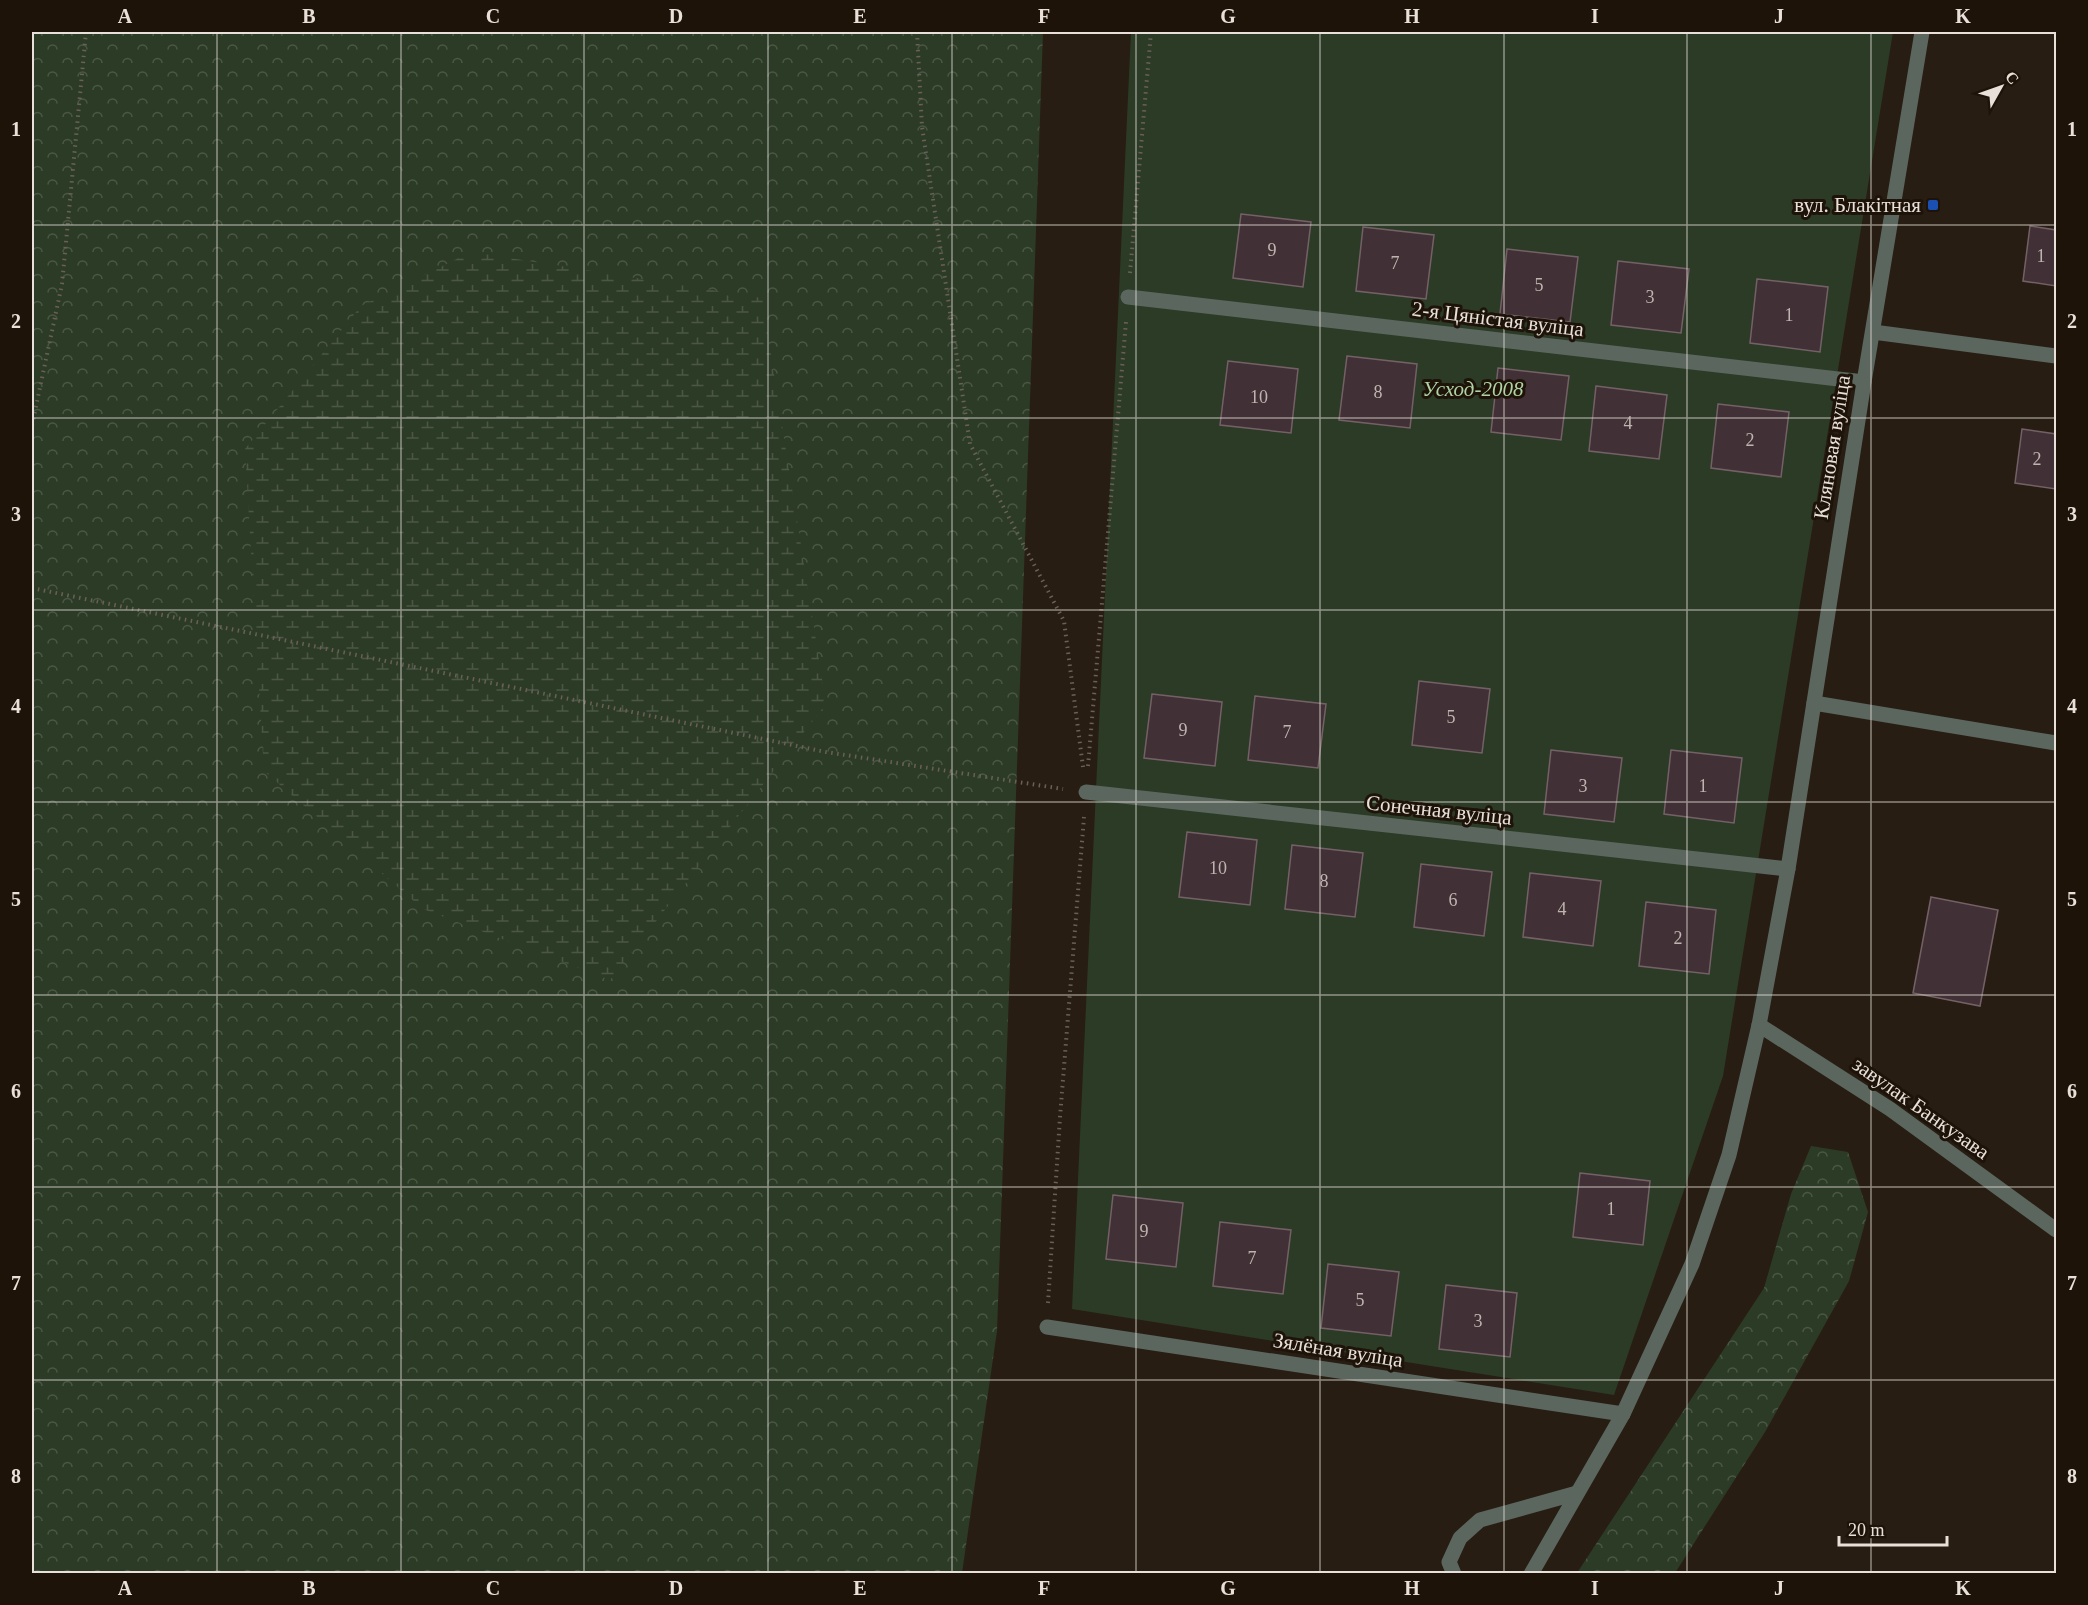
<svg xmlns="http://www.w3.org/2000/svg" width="2088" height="1605" viewBox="0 0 2088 1605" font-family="Georgia,serif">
	<defs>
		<pattern id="forest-crowns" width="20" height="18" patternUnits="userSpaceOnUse" patternTransform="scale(1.5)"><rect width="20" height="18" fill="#2c3b26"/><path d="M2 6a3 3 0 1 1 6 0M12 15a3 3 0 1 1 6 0" fill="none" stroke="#4b5745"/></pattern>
		<pattern id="wetland-marsh" width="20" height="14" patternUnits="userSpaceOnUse" patternTransform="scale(1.5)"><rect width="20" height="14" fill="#2c3b26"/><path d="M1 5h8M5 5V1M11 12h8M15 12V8" fill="none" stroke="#4b5745"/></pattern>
	</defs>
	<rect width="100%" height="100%" fill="#281d12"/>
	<g fill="url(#forest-crowns)">
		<polygon points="32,32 1043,32 997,1331 962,1573 32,1574"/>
		<polygon points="1811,1146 1848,1152 1868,1212 1849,1281 1765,1432 1675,1573 1577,1573 1764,1288 1791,1194"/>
	</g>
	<polygon fill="url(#wetland-marsh)" points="471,252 762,298 826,704 610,980 423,909 264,771 245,449 361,306"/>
	<polygon fill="#2c3b26" points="1131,32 1893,32 1723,1076 1614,1395 1072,1309"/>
	<g fill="#413035" stroke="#746167" stroke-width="1.5">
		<polygon points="1241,214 1311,222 1303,287 1233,278"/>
		<polygon points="2030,226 2056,230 2056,286 2023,281"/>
		<polygon points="1363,227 1434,235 1426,299 1356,291"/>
		<polygon points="1507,249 1578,257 1570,322 1500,314"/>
		<polygon points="1618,261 1689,269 1681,333 1611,325"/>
		<polygon points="1757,279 1828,287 1820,352 1750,343"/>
		<polygon points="1347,356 1417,364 1410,428 1339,420"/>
		<polygon points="1228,361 1298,369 1291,433 1220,425"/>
		<polygon points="1498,368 1569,376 1561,440 1491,432"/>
		<polygon points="1596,386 1667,395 1659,459 1589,451"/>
		<polygon points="1718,404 1789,412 1781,477 1711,468"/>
		<polygon points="2022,429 2056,434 2056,489 2015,483"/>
		<polygon points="1419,681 1490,689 1482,753 1412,745"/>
		<polygon points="1152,694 1222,702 1215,766 1144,758"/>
		<polygon points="1255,696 1326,704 1318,768 1248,760"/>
		<polygon points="1551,750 1622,758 1614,822 1544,814"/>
		<polygon points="1671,750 1742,758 1734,823 1664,814"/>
		<polygon points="1187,832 1257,840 1250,905 1179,897"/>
		<polygon points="1292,845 1363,853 1355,917 1285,909"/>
		<polygon points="1421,864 1492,872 1484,936 1414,927"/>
		<polygon points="1530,873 1601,881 1593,946 1523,937"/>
		<polygon points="1931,897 1998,910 1980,1006 1913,993"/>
		<polygon points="1646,902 1716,910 1709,974 1639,966"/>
		<polygon points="1580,1173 1650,1181 1643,1245 1573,1237"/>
		<polygon points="1113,1195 1183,1203 1176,1267 1106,1259"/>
		<polygon points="1220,1222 1291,1230 1283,1294 1213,1286"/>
		<polygon points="1328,1264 1399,1272 1391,1336 1321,1328"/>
		<polygon points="1446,1285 1517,1293 1510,1357 1439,1349"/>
	</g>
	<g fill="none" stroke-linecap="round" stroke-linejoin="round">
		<g stroke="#6a6056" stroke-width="4" stroke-dasharray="1.5 4.5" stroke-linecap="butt">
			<polyline points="917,32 922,127 970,444 1064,621 1083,767"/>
			<polyline points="1130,273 1151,32"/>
			<polyline points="32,425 62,284 86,32"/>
			<polyline points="32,588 826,752 1063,789"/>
			<polyline points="1088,766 1126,322"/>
			<polyline points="1048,1303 1060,1117 1084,817"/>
		</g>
		<polyline stroke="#5b675e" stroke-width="15" points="1454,1574 1449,1562 1460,1538 1480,1520 1577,1493"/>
		<g stroke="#5b675e" stroke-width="15">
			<polyline points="1128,297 1864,382"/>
			<polyline points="1873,332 2056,356"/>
			<polyline points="1814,703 2056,743"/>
			<polyline points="1086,792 1788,869"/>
			<polyline points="1759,1025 1890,1109 2056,1230"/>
			<polyline points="1047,1327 1623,1414"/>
		</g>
		<polyline stroke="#5b675e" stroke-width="15" points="1531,1574 1623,1414 1692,1264 1729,1155 1759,1025 1788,869 1864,382 1922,32"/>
	</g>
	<path fill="none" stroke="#e8e0d9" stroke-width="1.5" stroke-opacity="0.55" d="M217 32V1574M401 32V1574M584 32V1574M768 32V1574M952 32V1574M1136 32V1574M1320 32V1574M1504 32V1574M1687 32V1574M1871 32V1574M32 225H2056M32 418H2056M32 610H2056M32 802H2056M32 995H2056M32 1187H2056M32 1380H2056"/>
	<rect fill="#1a4fb4" stroke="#1e1309" stroke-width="2" x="1927" y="199" width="12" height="12" rx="3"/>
	<g text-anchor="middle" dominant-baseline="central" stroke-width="6" stroke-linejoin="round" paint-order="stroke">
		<g font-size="18" fill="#beb4b0">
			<text x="1272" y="250">9</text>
			<text x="2041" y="256">1</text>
			<text x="1395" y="263">7</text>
			<text x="1539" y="285">5</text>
			<text x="1650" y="297">3</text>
			<text x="1789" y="315">1</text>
			<text x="1378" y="392">8</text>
			<text x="1259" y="397">10</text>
			<text x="1628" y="423">4</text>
			<text x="1750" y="440">2</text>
			<text x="2037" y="459">2</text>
			<text x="1451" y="717">5</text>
			<text x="1183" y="730">9</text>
			<text x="1287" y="732">7</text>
			<text x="1583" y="786">3</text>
			<text x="1703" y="786">1</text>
			<text x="1218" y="868">10</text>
			<text x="1324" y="881">8</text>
			<text x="1453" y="900">6</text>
			<text x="1562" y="909">4</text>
			<text x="1678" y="938">2</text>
			<text x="1611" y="1209">1</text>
			<text x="1144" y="1231">9</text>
			<text x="1252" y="1258">7</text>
			<text x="1360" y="1300">5</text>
			<text x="1478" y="1321">3</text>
		</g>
		<g font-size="21" fill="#e8e0d9" stroke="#1e1309" text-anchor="end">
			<text x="1921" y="205">вул. Блакітная</text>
		</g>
		<g font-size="21" fill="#e8e0d9" stroke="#1e1309">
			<text transform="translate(1498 319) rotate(7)">2-я Цяністая вуліца</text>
			<text transform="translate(1832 447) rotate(-81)">Кляновая вуліца</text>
			<text transform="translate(1439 810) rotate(6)">Сонечная вуліца</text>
			<text transform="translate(1921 1108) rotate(35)">завулак Банкузава</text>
			<text transform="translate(1338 1350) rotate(9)">Зялёная вуліца</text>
		</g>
		<g font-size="21" font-style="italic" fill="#b0d3a3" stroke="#1e1309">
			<text x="1473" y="389">Усход-2008</text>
		</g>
	</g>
	<rect width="2088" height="1605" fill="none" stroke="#1e1309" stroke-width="66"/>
	<g transform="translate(2001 87) rotate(50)" stroke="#1e1309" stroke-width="4.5" paint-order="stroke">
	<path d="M0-4.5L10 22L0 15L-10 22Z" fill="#e8e0d9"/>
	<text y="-9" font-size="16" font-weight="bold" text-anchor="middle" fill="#e8e0d9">С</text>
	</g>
	<path d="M1839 1536v9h108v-9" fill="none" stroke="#e8e0d9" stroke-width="3"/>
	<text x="1848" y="1536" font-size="18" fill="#e8e0d9" stroke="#1e1309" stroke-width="4.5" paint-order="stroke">20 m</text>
	<rect x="33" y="33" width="2022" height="1539" fill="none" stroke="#e8e0d9" stroke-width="2"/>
	<g font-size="20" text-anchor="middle" font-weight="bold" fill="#e8e0d9">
		<text x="125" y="23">A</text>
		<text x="309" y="23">B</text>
		<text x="493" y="23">C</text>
		<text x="676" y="23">D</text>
		<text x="860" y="23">E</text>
		<text x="1044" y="23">F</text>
		<text x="1228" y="23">G</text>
		<text x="1412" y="23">H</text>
		<text x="1595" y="23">I</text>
		<text x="1779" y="23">J</text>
		<text x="1963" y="23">K</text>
		<text x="16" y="136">1</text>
		<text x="2072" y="136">1</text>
		<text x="16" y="328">2</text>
		<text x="2072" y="328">2</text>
		<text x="16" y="521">3</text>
		<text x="2072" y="521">3</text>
		<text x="16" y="713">4</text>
		<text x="2072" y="713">4</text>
		<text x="16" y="906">5</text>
		<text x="2072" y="906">5</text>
		<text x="16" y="1098">6</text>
		<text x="2072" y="1098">6</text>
		<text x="16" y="1290">7</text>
		<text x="2072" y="1290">7</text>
		<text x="16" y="1483">8</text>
		<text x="2072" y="1483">8</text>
		<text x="125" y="1595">A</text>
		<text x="309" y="1595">B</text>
		<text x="493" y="1595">C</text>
		<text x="676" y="1595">D</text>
		<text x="860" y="1595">E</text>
		<text x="1044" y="1595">F</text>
		<text x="1228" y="1595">G</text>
		<text x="1412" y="1595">H</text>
		<text x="1595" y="1595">I</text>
		<text x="1779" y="1595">J</text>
		<text x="1963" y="1595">K</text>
	</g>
</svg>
